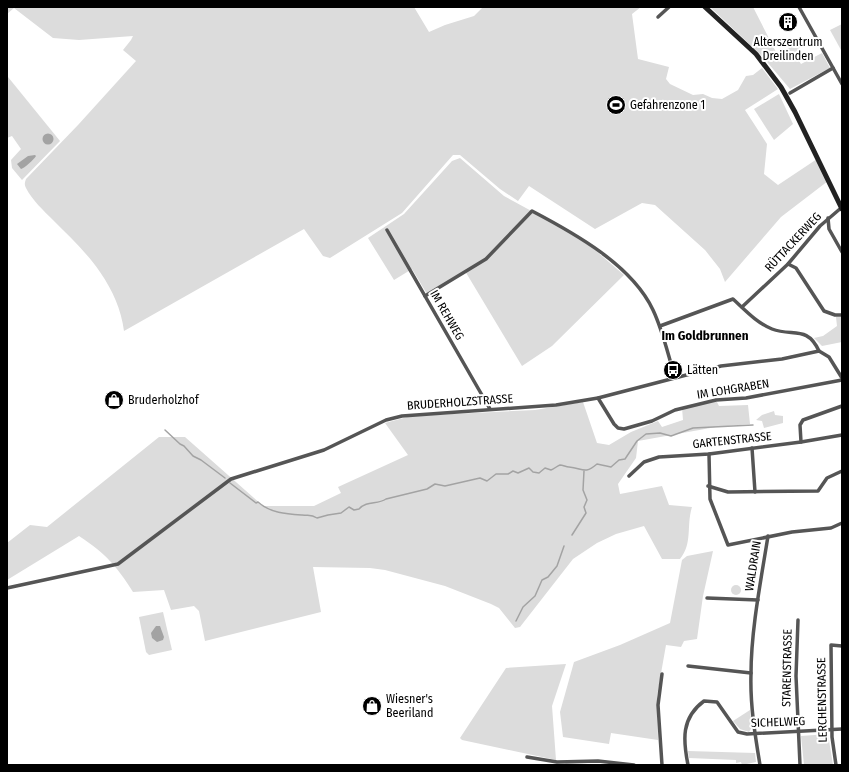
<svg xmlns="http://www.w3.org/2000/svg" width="849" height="772" viewBox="0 0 849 772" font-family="'Fira Sans Condensed',sans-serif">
	<rect width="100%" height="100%" fill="#fff"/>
	<g fill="#dcdcdc">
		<path d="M7 7H414L429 32 445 25 474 16 483 7H641L632 14 638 59 669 67 666 79 670 84 693 95 703 94 712 98 722 99 738 90 746 76 753 75 762 68 778 89 745 110 767 144 764 174 778 185 817 159 828 181 781 217 725 282 720 269 705 250 655 205 642 203 595 229 529 186 518 201 500 189 460 155H453L402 213 330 258 323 256 304 229 124 331C121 309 113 291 100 272 87 253 70 237 53 220 44 211 32 200 26 188 24 184 25 182 26 179L78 125 136 61 123 50 131 40 133 36 79 40 53 38 14 8 7 14Z"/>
		<polygon points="710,7 753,7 777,54 799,42 801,47 794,53 801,64 822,53 830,68 790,89 762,56"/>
		<polygon points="842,24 842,50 841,50 830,30"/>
		<polygon points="8,77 60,141 22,180 12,168 11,160 21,149 12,136 7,138"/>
		<polygon points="779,94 793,124 774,140 754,109"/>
		<polygon points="460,158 504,196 581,238 624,275 552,346 522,366 465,271 427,294 412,269 394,280 368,238 404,214 452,161"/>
		<polygon points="836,317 842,317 842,342 822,346 814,338 823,336 837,326"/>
		<path d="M716 400 719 406 748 405 750 424 716 427 638 441 636 458 618 484 620 494 662 486 669 505 692 507C686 526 693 543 680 559H662L644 526 616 534 597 543 573 559 520 627 515 628 499 608 491 604 445 586 385 570 370 568 313 567 321 612 205 641 199 611 194 606 171 610 164 590 133 592C116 565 106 554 79 536L7 580V543L30 525 47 527 159 437H185L263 506H314L341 493 338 487 408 455 385 423 411 416 535 410 583 402 597 443 609 445 631 432 658 421 662 427 683 420 682 408Z"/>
		<polygon points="774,411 775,415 783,416 783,423 764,428 762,421 756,420 762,415"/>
		<polygon points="713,551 703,596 697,639 684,641 681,647 666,645 657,696 658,740 611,733 609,744 563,737 560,712 574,662 620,645 670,623 682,560 687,556"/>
		<circle cx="736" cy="590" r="5"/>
		<polygon points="163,612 172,650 149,655 146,652 139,617"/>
		<polygon points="566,664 552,706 556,760 462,740 460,738 506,668"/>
		<polygon points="750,710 752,727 749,732 740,729 733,721"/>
		<polygon points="828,734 833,765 804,765 801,736"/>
		<polygon points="688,751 755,753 756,762 742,765 741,762 736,763 736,760 689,758"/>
		<polygon points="566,763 618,765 564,765"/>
	</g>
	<g fill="#a3a3a3">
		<circle cx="48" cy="139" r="5.5"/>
		<path d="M35 155 36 156C34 159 25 168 21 169L17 164 28 156Z"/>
		<polygon points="156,626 160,626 164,637 163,640 157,642 152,638 151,633"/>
	</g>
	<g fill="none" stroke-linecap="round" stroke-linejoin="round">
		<g stroke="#a3a3a3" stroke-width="1.5">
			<polyline points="165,430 180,444 184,446 193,456 201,460 225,478"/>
			<path d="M230 483 256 503 258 502C270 513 287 514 302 515 309 516 311 514 317 518L328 515 341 513 349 507 354 510 359 509C367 500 377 505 386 499L427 489 435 484 445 486 480 478 487 481 496 474H508L513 471 518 473 529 468 533 472 539 473 545 468 551 470C554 469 557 466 560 465 563 465 566 467 569 467 583 468 584 475 597 464L611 467 619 460 625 459 637 441 646 434 660 433 671 436 693 428 753 425"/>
			<polyline points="572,535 586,513 584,507 587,500 583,490 584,471"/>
			<polyline points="516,621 523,607 535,596 542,580 548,577 557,566 564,546"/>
		</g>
		<g stroke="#555" stroke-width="3.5">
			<polyline points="799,7 842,84"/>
			<polyline points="658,17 669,7"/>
			<polyline points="790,93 833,68"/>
			<polyline points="828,218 829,229 842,252"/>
			<polyline points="387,230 490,409"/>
			<polyline points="788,264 796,268 824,311 835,315 842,315"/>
			<path d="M425 296 486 259 532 211C574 233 632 265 653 310 663 331 668 355 675 377"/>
			<polyline points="742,307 788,264 820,226 841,208"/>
			<path d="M660 326 733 299C745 310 757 323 772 329 793 337 807 325 819 351"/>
			<polyline points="598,398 614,424 618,428 624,429 652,421 675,410 716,400 746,398 842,380"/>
			<polyline points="801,442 800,425 803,420 842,406"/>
			<polyline points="752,448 755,492"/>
			<polyline points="709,454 710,499 728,545 792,532 831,528 842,523"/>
			<polyline points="629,476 644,462 659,457 709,454 801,442 842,435"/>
			<polyline points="708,486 728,492 818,491 827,478 842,471"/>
			<polyline points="7,588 118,564 231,479 324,450 386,420 402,416 556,405 598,398 721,366 782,359 819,351 829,357 842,378"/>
			<polyline points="707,598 758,600"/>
			<polyline points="798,620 796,676 800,765"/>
			<polyline points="688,666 751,673"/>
			<polyline points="527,757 557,762 598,761 634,765"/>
			<polyline points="662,765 658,705 662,674"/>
			<path d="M688 765C683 740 681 718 704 701L717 702 738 732 747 734 842 729"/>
			<path d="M760 765C755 735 750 704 751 674 751 630 761 580 768 536"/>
			<polyline points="836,765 832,737 831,645 842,646"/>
		</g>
		<polyline stroke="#222" stroke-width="5" points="705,7 756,54 781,87 795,112 842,209"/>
	</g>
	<defs>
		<symbol id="building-disc" viewBox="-11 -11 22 22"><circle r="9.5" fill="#000" stroke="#fff"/><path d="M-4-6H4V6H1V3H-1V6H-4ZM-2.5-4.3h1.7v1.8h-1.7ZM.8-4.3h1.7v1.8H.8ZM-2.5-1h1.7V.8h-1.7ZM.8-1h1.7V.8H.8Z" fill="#fff"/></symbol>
		<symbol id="stadium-disc" viewBox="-11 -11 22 22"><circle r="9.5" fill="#000" stroke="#fff"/><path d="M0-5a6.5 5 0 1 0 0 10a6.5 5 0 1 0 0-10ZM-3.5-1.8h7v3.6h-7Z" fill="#fff"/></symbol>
		<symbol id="bus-disc" viewBox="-11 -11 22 22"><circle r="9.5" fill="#000" stroke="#fff"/><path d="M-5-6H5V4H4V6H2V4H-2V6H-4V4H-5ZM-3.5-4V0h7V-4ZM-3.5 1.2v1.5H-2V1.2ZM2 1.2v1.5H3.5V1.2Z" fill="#fff"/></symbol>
		<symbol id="shop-disc" viewBox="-11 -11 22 22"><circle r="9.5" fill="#000" stroke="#fff"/><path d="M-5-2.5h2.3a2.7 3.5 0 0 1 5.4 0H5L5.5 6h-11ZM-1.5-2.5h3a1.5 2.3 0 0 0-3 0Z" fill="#fff"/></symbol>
	</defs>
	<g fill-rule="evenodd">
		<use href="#building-disc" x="777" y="11" width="22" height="22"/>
		<use href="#stadium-disc" x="605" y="94" width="22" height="22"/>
		<use href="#bus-disc" x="662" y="359" width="22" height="22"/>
		<use href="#shop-disc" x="103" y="389" width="22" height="22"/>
		<use href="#shop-disc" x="361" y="695" width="22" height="22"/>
	</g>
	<g text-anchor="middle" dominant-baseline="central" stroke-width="4" stroke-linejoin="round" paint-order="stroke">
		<g font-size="12" fill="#000" stroke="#fff" text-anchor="start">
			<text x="788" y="42" text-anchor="middle">Alterszentrum<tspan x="788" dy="14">Dreilinden</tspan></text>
			<text x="630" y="105">Gefahrenzone 1</text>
			<text x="687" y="370">Lätten</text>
			<text x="128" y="400">Bruderholzhof</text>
			<text x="386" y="699">Wiesner's<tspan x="386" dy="14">Beeriland</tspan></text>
		</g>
		<g font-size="12" fill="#000" stroke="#fff">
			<text transform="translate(793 242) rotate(-47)">RÜTTACKERWEG</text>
			<text transform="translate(447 315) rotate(60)">IM REHWEG</text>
			<text transform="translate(733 389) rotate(-9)">IM LOHGRABEN</text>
			<text transform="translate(460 402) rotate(-4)">BRUDERHOLZSTRASSE</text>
			<text transform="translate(732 440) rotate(-6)">GARTENSTRASSE</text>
			<text transform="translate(753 566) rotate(-81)">WALDRAIN</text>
			<text transform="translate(787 668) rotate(-89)">STARENSTRASSE</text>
			<text transform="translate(822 700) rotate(-91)">LERCHENSTRASSE</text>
			<text transform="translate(778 722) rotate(-2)">SICHELWEG</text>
		</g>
		<g font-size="13" font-weight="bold" fill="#000" stroke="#fff">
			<text x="705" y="335">Im Goldbrunnen</text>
		</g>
	</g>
	<rect width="849" height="772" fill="none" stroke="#000000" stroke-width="16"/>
</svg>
